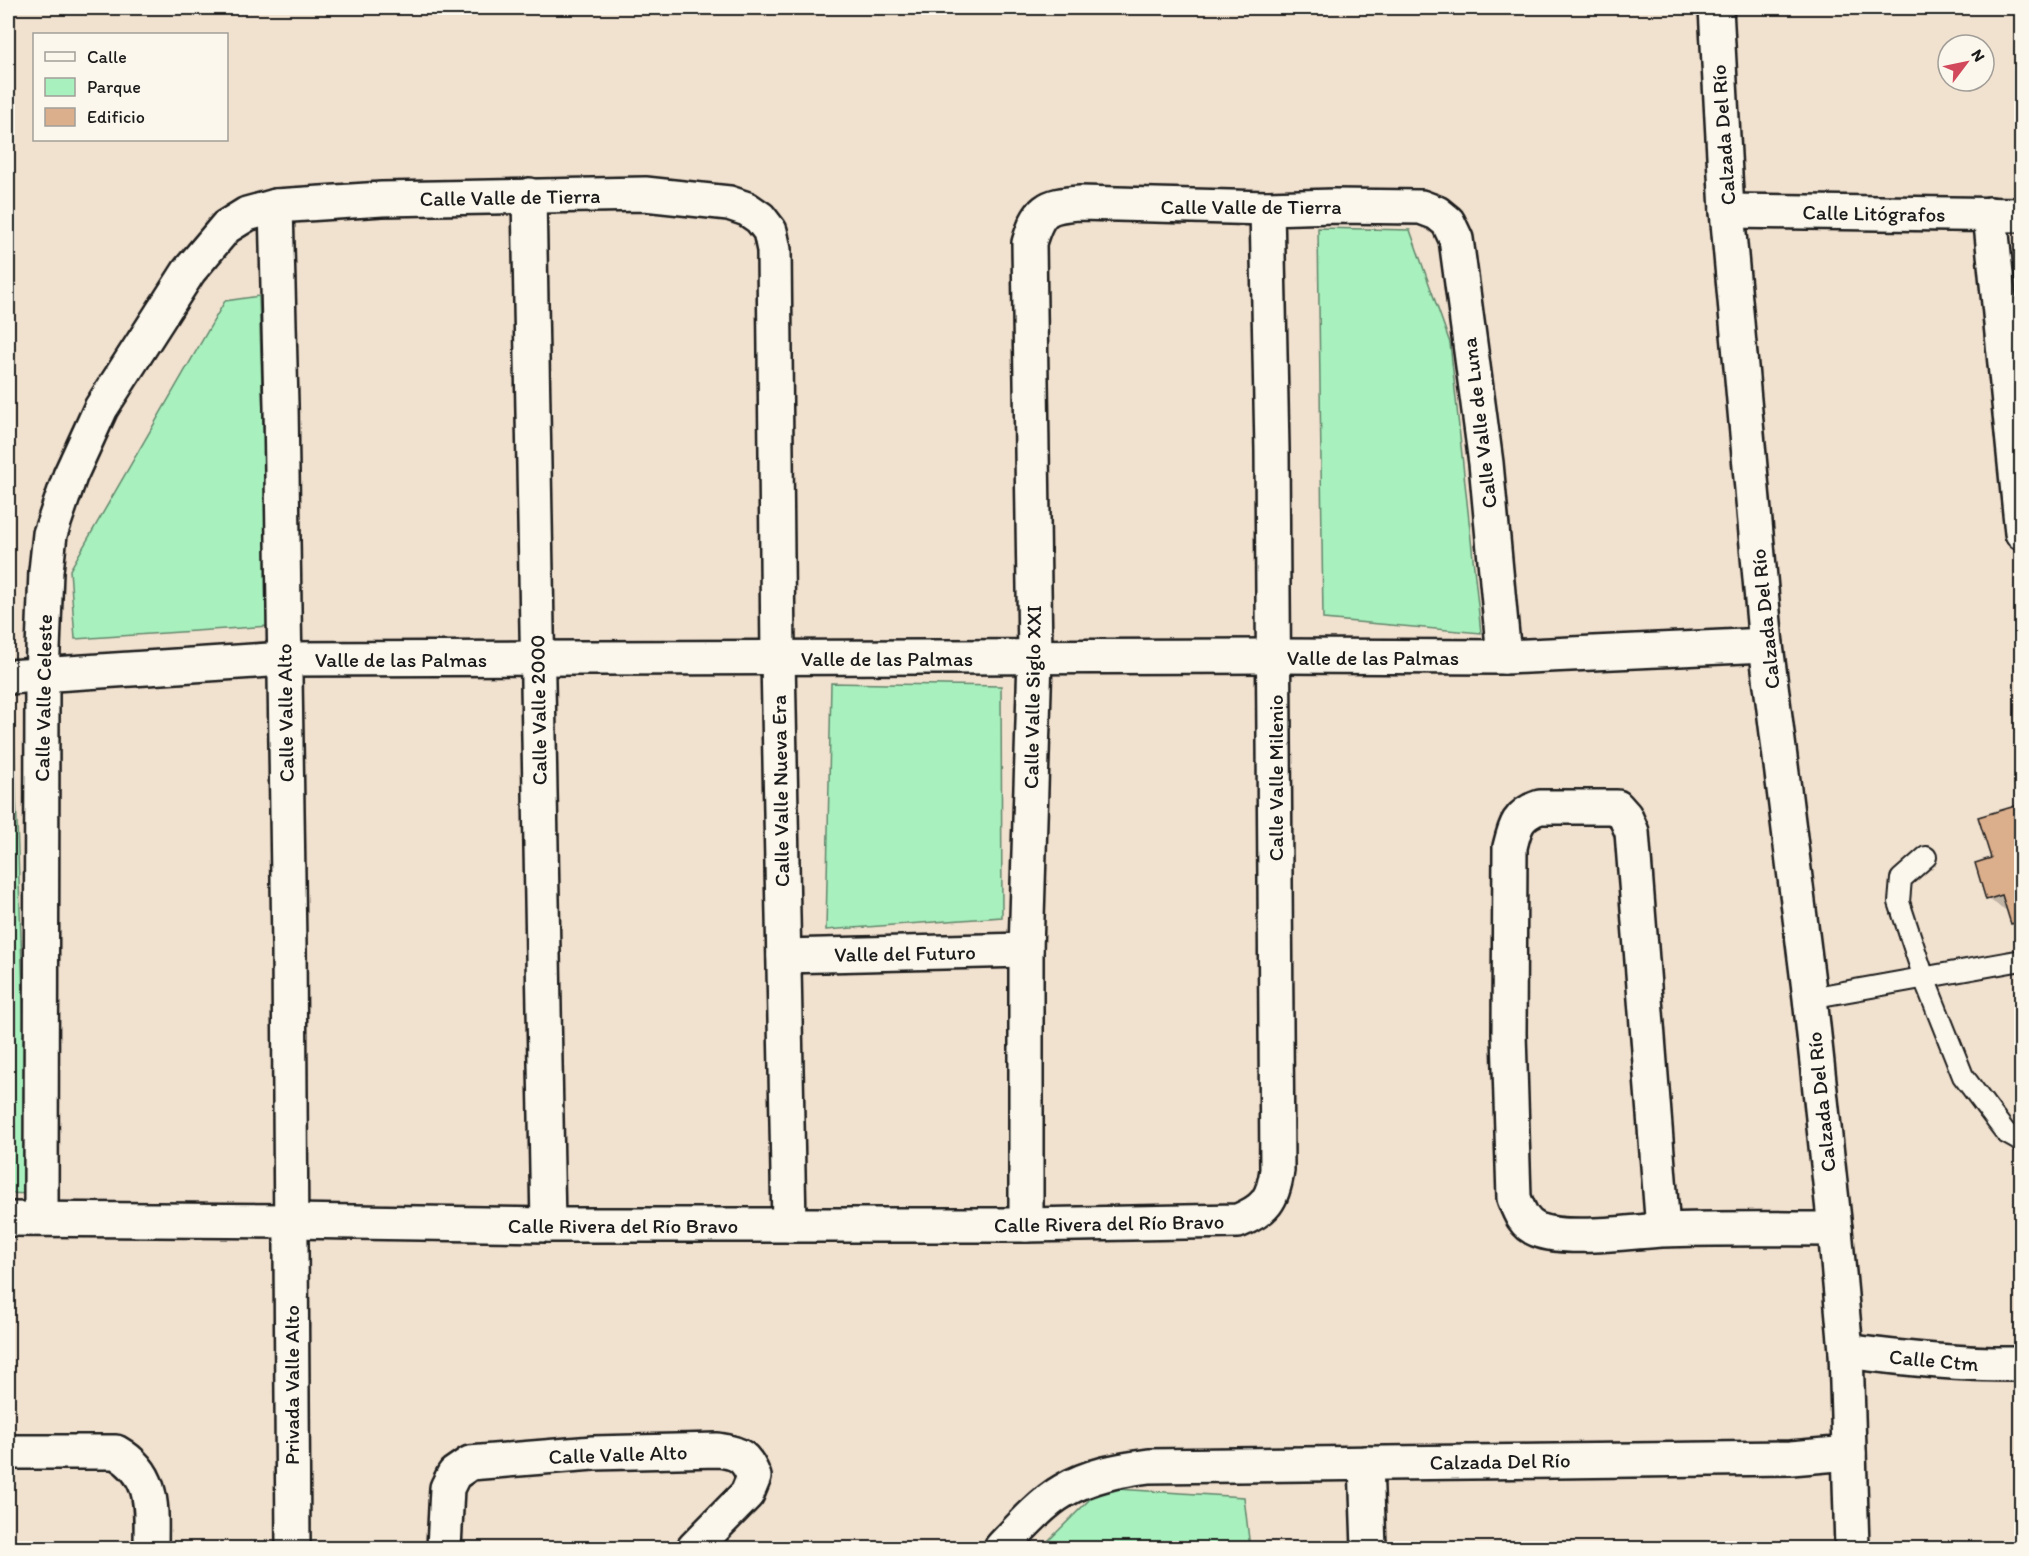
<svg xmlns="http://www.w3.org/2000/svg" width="2029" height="1556" viewBox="0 0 2029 1556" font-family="Itim,sans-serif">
	<rect width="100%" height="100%" fill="#f1e1cf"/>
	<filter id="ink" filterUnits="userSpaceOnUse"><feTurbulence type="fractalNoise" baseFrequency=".0167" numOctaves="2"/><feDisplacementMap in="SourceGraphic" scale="12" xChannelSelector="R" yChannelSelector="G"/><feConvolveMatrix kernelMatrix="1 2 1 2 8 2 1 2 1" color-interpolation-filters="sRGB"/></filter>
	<g filter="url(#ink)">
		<g fill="#a8f0bd" stroke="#62866c" stroke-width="1.5">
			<polygon points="1318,228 1410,230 1450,343 1481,633 1323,619"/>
			<polygon points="259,296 270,626 75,639 70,570 225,301"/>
			<polygon points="831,683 1001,686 1002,917 826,930"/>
			<polygon points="8,709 13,709 30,1194 8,1193"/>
			<polygon points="1101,1488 1244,1497 1250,1548 1041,1548"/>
		</g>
		<polygon fill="#0003" points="2022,805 2022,928 2013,923 2009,912 1988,899 1993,859"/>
		<polygon fill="#dbae8c" stroke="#1c1c1c" stroke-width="1.5" points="2022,804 2022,921 2011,924 2002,895 1986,900 1975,863 1991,858 1978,817"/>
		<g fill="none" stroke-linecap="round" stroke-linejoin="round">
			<defs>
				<g id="lane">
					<polyline points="1926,857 1901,879 1899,902 1924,978 1963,1076 2006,1133 2022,1142"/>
					<polyline points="1810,998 2022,960"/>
				</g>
				<g id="street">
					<polyline points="529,195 548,1225"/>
					<polyline points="276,206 281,405 289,947 293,1548"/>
					<polyline points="1727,211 2022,215"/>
					<polyline points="1990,214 2022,533"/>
					<polyline points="8,677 284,659 1274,656 1504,657 1766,645"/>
					<polyline points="784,956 1026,950"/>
					<polyline points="41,1218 42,676 46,571 50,534 70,476 101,408 189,271 226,227 247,214 276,206 382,199 645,194 729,203 747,209 760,218 770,231 774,250 778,658 789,1225"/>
					<path d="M8 1219 290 1221 548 1225H1026L1238 1221C1265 1210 1273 1200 1277 1170L1272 450 1267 208"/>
					<path d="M1026 1225V950L1035 657 1029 243C1039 210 1045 205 1080 203L1267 208 1334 206 1421 207 1437 213 1448 222 1456 239 1486 463 1504 657"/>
					<path d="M1663 1230 1632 832 1625 816 1617 807H1540C1518 814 1515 826 1510 847L1509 1034 1514 1198C1519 1211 1524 1225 1538 1230 1566 1241 1629 1232 1661 1230 1719 1228 1777 1229 1835 1229"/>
					<path d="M1846 1351C1905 1359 1962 1365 2022 1364"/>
					<path d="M8 1452H116C156 1475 151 1508 151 1548"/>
					<polyline points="1366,1463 1369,1548"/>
					<path d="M444 1548 447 1488 454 1474 470 1463 593 1453 718 1450C740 1453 746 1457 754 1477L747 1494 694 1548"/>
					<path d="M1001 1548C1018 1530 1042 1503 1063 1491 1090 1475 1119 1470 1149 1466L1791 1458 1849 1453"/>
				</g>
				<polyline id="secondary" points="1716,8 1727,211 1766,645 1810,998 1835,1229 1846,1351 1852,1548"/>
			</defs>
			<use href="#lane" stroke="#1c1c1c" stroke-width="24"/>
			<use href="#street" stroke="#1c1c1c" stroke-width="38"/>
			<use href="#secondary" stroke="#1c1c1c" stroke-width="38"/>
			<use href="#lane" stroke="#fbf7ec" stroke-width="20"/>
			<use href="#street" stroke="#fbf7ec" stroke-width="33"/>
			<use href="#secondary" stroke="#fbf7ec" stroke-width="33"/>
		</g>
	</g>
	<g text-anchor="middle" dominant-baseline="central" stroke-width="4.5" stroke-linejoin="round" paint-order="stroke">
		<g font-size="21" fill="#1c1c1c" stroke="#fbf7ec">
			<text transform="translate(1723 135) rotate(-94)">Calzada Del Río</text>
			<text transform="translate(510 197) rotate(-1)">Calle Valle de Tierra</text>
			<text x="1251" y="206">Calle Valle de Tierra</text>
			<text transform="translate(1874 213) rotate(1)">Calle Litógrafos</text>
			<text transform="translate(1479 423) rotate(-97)">Calle Valle de Luna</text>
			<text transform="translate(1765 619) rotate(-96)">Calzada Del Río</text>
			<text x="1373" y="657">Valle de las Palmas</text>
			<text x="887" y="658">Valle de las Palmas</text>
			<text x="401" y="659">Valle de las Palmas</text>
			<text transform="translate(1032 697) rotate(-89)">Calle Valle Siglo XXI</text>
			<text transform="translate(43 698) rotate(-89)">Calle Valle Celeste</text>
			<text transform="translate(538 710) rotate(-91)">Calle Valle 2000</text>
			<text transform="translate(285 713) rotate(-91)">Calle Valle Alto</text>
			<text transform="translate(1275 778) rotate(-90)">Calle Valle Milenio</text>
			<text transform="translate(780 791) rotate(-91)">Calle Valle Nueva Era</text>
			<text transform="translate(905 953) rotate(-1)">Valle del Futuro</text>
			<text transform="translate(1821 1102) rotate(-96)">Calzada Del Río</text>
			<text transform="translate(1109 1223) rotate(-1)">Calle Rivera del Río Bravo</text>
			<text x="623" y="1225">Calle Rivera del Río Bravo</text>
			<text transform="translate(1934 1360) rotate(5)">Calle Ctm</text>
			<text transform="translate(291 1385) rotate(-90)">Privada Valle Alto</text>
			<text transform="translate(618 1454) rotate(-2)">Calle Valle Alto</text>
			<text transform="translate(1500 1461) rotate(-1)">Calzada Del Río</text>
		</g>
	</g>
	<rect width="2029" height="1556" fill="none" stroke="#fbf7ec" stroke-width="30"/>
	<rect x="15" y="15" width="1999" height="1526" fill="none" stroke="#1c1c1c" stroke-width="2" filter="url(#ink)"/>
	<rect x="33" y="33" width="195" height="108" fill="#fbf7ec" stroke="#a29f99" stroke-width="1.5"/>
	<rect x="45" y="52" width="30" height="9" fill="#fbf7ec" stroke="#a29f99" stroke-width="1.5"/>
	<text x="87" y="63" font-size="18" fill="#1c1c1c">Calle</text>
	<rect x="45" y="78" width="30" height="18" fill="#a8f0bd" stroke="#a29f99" stroke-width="1.5"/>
	<text x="87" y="93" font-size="18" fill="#1c1c1c">Parque</text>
	<rect x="45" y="108" width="30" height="18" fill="#dbae8c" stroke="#a29f99" stroke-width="1.5"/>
	<text x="87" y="123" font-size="18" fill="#1c1c1c">Edificio</text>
	<g transform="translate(1966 63) rotate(58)"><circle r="28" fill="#fbf7ec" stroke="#a29f99" stroke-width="1.5"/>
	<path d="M0-4.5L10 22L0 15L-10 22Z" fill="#d1495b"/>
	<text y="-9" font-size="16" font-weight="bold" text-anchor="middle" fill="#1c1c1c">N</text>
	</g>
</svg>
